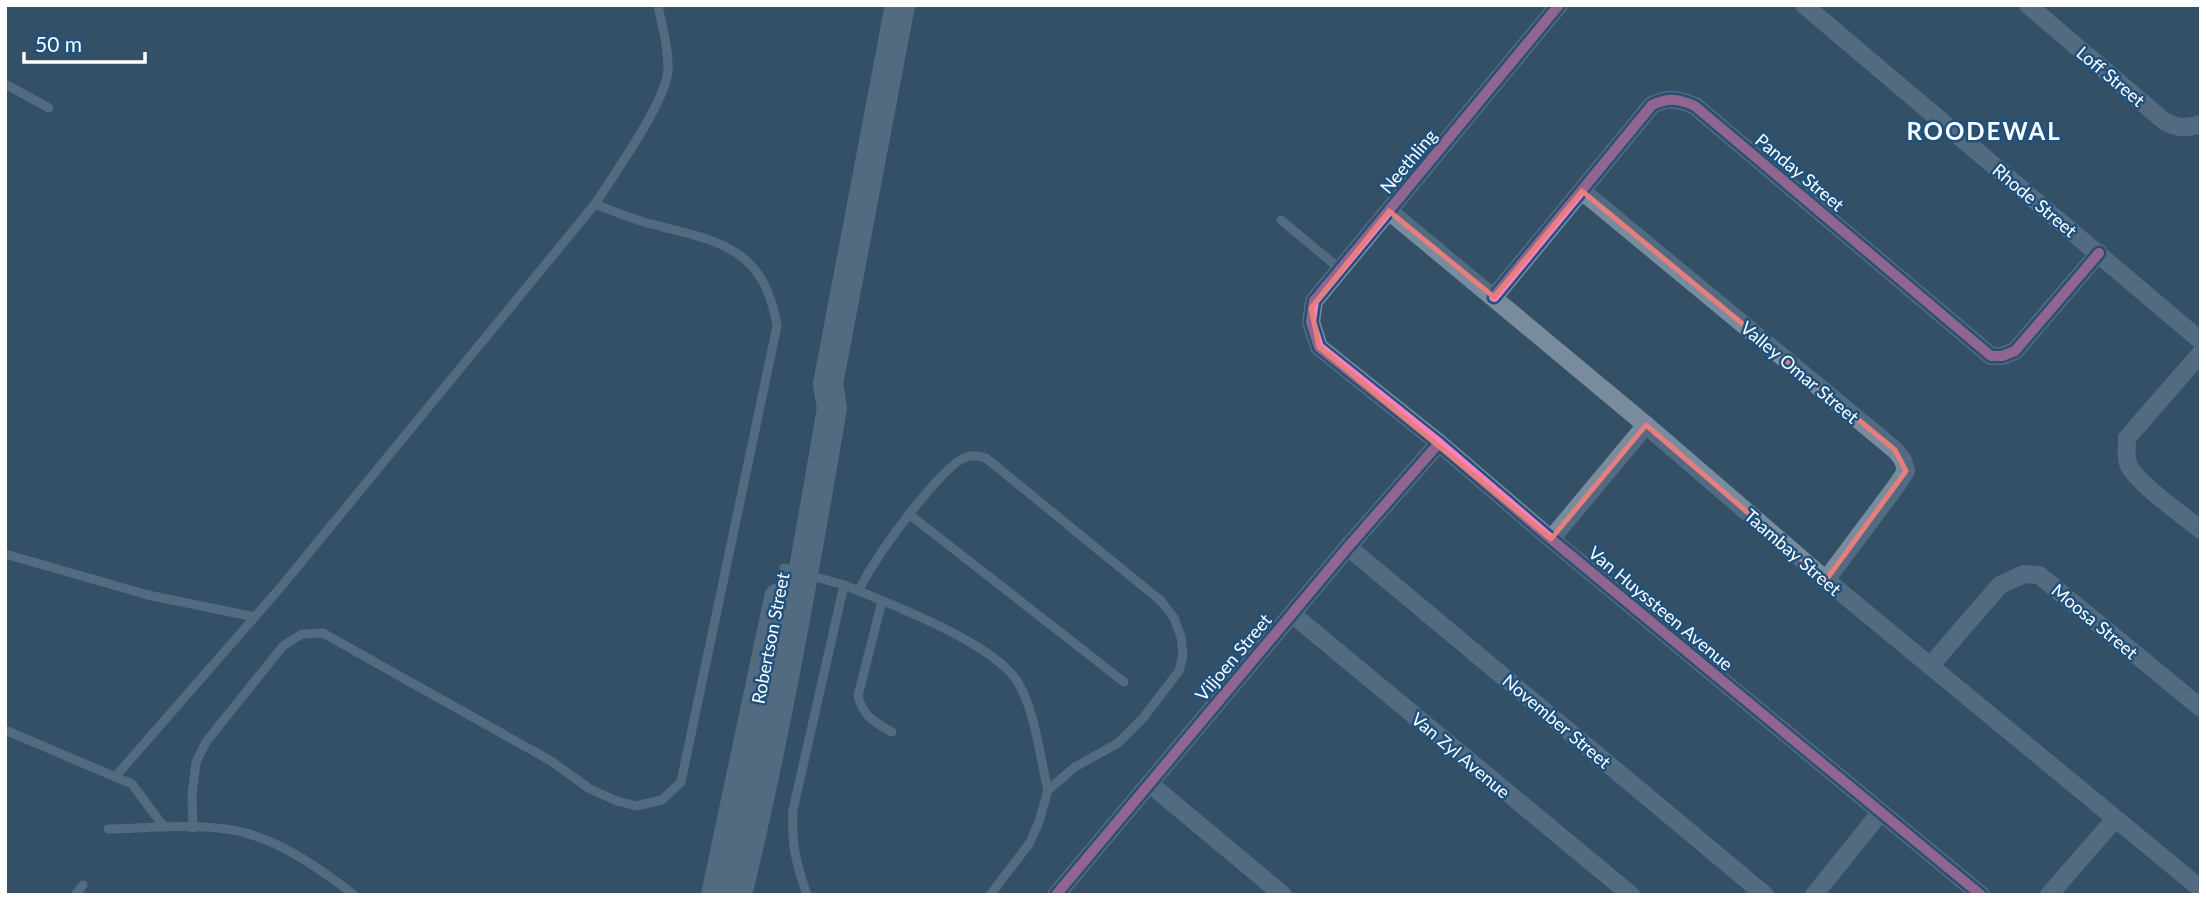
<svg xmlns="http://www.w3.org/2000/svg" width="2206" height="900" viewBox="0 0 2206 900" font-family="Lato,sans-serif">
	<rect width="100%" height="100%" fill="#345067"/>
	<g fill="none" stroke-linecap="round" stroke-linejoin="round">
		<g stroke="#798c9e" stroke-width="9">
			<polyline points="5,84 49,108"/>
			<polyline points="1281,220 1340,269"/>
			<polyline points="910,515 1124,682"/>
			<polyline points="5,554 148,595 255,617"/>
			<path d="M784 568 844 585 793 810C791 844 796 863 807 895"/>
			<path d="M844 585C888 603 992 642 1017 681 1036 712 1039 755 1048 790"/>
			<path d="M859 591C869 564 939 469 964 458 972 454 978 456 986 458L1161 601 1174 618 1181 637 1183 655 1179 671 1143 718 1118 743 1075 767 1048 790 1039 822 1029 844 990 895"/>
			<path d="M882 601 858 696C863 716 874 722 892 732"/>
			<polyline points="5,730 132,784 164,827"/>
			<path d="M115 777 280 588 595 204C613 176 667 100 668 70 669 48 662 27 658 5"/>
			<path d="M193 828 192 795 196 762 206 742 283 646 302 634 323 633 551 761 590 789 617 801 636 806 662 800 681 782 777 326C764 247 719 241 651 224 632 219 613 211 595 204"/>
			<path d="M108 829C147 828 188 824 226 829 273 835 318 867 354 895"/>
			<polyline points="75,895 83,885"/>
		</g>
		<g stroke="#798c9e" stroke-width="18">
			<polyline points="1559,5 1314,301 1311,322 1319,347 1439,443 1551,539 1981,895"/>
			<polyline points="1804,5 2201,341"/>
			<path d="M2028 5 2164 121C2177 129 2187 128 2201 124"/>
			<polyline points="1582,191 1895,450 1903,460 1906,471 1897,485 1826,580"/>
			<polyline points="1389,211 1646,425 1826,580 2201,889"/>
			<path d="M1494 297 1652 105C1669 97 1679 99 1695 106L1991 356H2002L2015 351 2099 253"/>
			<path d="M2201 353 2127 438C2127 447 2125 458 2129 466 2139 485 2183 515 2201 530"/>
			<polyline points="1551,539 1646,425"/>
			<polyline points="1348,547 1765,895"/>
			<polyline points="1292,614 1631,895"/>
			<polyline points="1930,666 2000,585 2024,574 2039,575 2201,708"/>
			<polyline points="1150,784 1283,895"/>
			<polyline points="1056,895 1348,547 1439,443"/>
			<polyline points="1814,895 1880,813"/>
			<polyline points="2049,895 2115,819"/>
		</g>
		<g stroke="#788c9d" stroke-width="30">
			<polyline points="716,895 779,598"/>
			<path d="M737 895C776 734 804 572 832 408L828 384 900 5"/>
		</g>
		<defs>
			<g id="cycleway">
				<polyline points="1559,5 1314,301 1311,322 1319,347 1439,443 1551,539 1981,895"/>
				<path d="M1494 297 1652 105C1669 97 1679 99 1695 106L1991 356H2002L2015 351 2099 253"/>
				<polyline points="1056,895 1348,547 1439,443"/>
			</g>
		</defs>
		<use href="#cycleway" stroke="#1e517d" stroke-width="15"/>
		<use href="#cycleway" stroke="#ff80c0" stroke-width="10"/>
	</g>
	<path d="M0 0H2206V900H0ZM1582 191 1895 450 1906 471 1826 580 1646 425 1551 539 1319 347 1311 308 1389 211 1494 297Z" fill="#345067" fill-opacity=".55" fill-rule="evenodd"/>
	<path fill="none" stroke="#e67e7e" stroke-width="5" stroke-linejoin="round" d="M1582 191 1895 450 1906 471 1826 580 1646 425 1551 539 1319 347 1311 308 1389 211 1494 297Z"/>
	<g text-anchor="middle" dominant-baseline="central" stroke-width="5" stroke-linejoin="round" paint-order="stroke">
		<g font-size="18" fill="#fff" stroke="#1e517d">
			<text transform="translate(2111 76) rotate(40)">Loff Street</text>
			<text transform="translate(1408 161) rotate(-50)">Neethling</text>
			<text transform="translate(1800 172) rotate(40)">Panday Street</text>
			<text transform="translate(2035 200) rotate(40)">Rhode Street</text>
			<text transform="translate(1800 372) rotate(40)">Valley Omar Street</text>
			<text transform="translate(1793 552) rotate(41)">Taambay Street</text>
			<text transform="translate(1661 608) rotate(40)">Van Huyssteen Avenue</text>
			<text transform="translate(2095 621) rotate(40)">Moosa Street</text>
			<text transform="translate(770 638) rotate(-79)">Robertson Street</text>
			<text transform="translate(1233 657) rotate(-50)">Viljoen Street</text>
			<text transform="translate(1557 721) rotate(40)">November Street</text>
			<text transform="translate(1461 755) rotate(40)">Van Zyl Avenue</text>
		</g>
		<g font-size="24" font-weight="bold" letter-spacing="2" fill="#fff" stroke="#1e517d">
			<text x="1984" y="130">ROODEWAL</text>
		</g>
	</g>
	<rect width="2206" height="900" fill="none" stroke="#ffffff" stroke-width="14"/>
	<path d="M24 52v10h121v-10" fill="none" stroke="#ffffff" stroke-width="3.5"/>
	<text x="35" y="52" font-size="21" fill="#ffffff" stroke="#1e517d" stroke-width="5" paint-order="stroke">50 m</text>
</svg>
